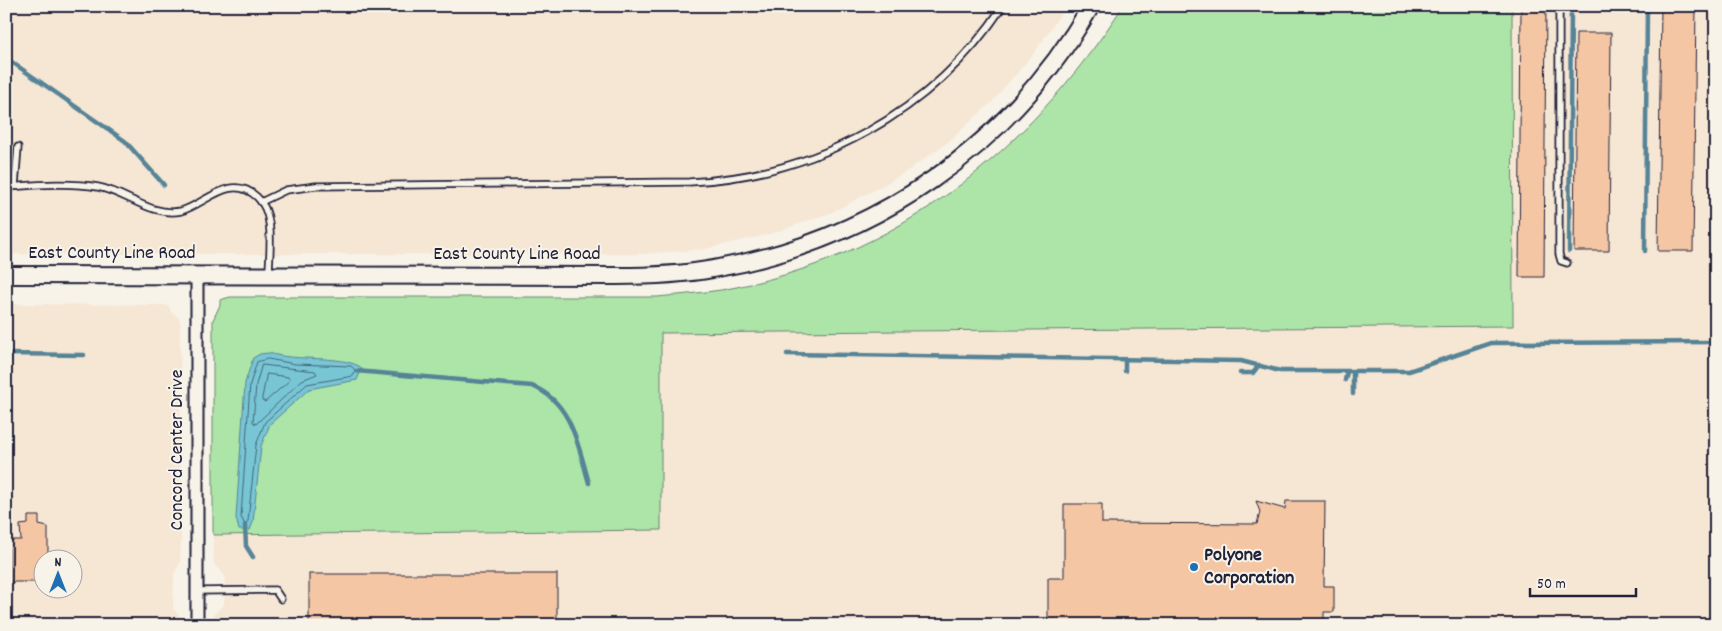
<svg xmlns="http://www.w3.org/2000/svg" width="1722" height="631" viewBox="0 0 1722 631" font-family="Dekko,sans-serif">
	<rect width="100%" height="100%" fill="#f7f3e8"/>
	<filter id="ink" filterUnits="userSpaceOnUse"><feTurbulence type="fractalNoise" baseFrequency=".02" numOctaves="2"/><feDisplacementMap in="SourceGraphic" scale="10" xChannelSelector="R" yChannelSelector="G"/><feConvolveMatrix kernelMatrix="1 2 1 2 8 2 1 2 1" color-interpolation-filters="sRGB"/></filter>
	<g filter="url(#ink)">
		<g fill="#f6e6d4" fill-rule="evenodd">
			<polygon points="6,6 1066,6 1034,53 992,102 948,142 904,173 878,188 830,213 770,234 705,249 643,254 6,254"/>
			<polygon points="1512,6 1716,6 1716,625 213,625 214,614 224,604 225,576 214,564 213,535 661,530 661,333 1513,326"/>
			<path d="M6 304 163 305 169 306 171 312 178 317 180 321 181 543 180 562 174 574 173 608 180 617V625H6ZM42 558H72V588H42Z"/>
		</g>
		<path fill="#ade4a7" stroke="#688371" d="M1123 6H1512L1513 326 661 333V530L213 535V320L220 305V300L230 297H657C678 295 700 293 721 290 896 259 1028 152 1123 6Z"/>
		<path fill="#78c6d5" stroke="#568497" d="M269 353C296 362 342 354 362 368L357 380 309 389 270 424 261 446 253 522 250 530H239L236 518 245 383 253 358 260 354Z"/>
		<g fill="none" stroke-linecap="round" stroke-linejoin="round">
			<g stroke="#446479" stroke-width="1">
				<polygon points="268,359 295,364 351,366 356,371 353,376 307,384 265,422 256,445 248,521 245,525 241,517 250,384 257,362"/>
				<polygon points="262,365 315,371 317,374 302,380 256,424 253,422 256,385"/>
				<polygon points="267,374 288,377 290,380 265,402 262,400"/>
			</g>
			<g stroke="#568497" stroke-width="4.5">
				<polyline points="6,58 125,141 164,185"/>
				<polyline points="1569,251 1571,6"/>
				<polyline points="1645,251 1647,6"/>
				<polyline points="6,354 84,355"/>
				<polyline points="787,354 1241,361 1280,371 1409,371 1491,343 1716,342"/>
				<polyline points="1125,359 1125,371"/>
				<path d="M356 371 532 386C572 402 578 446 589 483"/>
				<polyline points="1240,373 1253,373 1259,365"/>
				<polyline points="1345,380 1347,372"/>
				<polyline points="1353,394 1353,372"/>
				<polyline points="245,525 246,546 253,557"/>
			</g>
		</g>
		<g fill="#f5c6a4" stroke="#22223b">
			<polygon points="1521,6 1546,6 1544,277 1519,277"/>
			<polygon points="1661,6 1696,6 1693,251 1658,251"/>
			<polygon points="1576,33 1611,33 1609,251 1574,251"/>
			<polygon points="1256,501 1285,509 1286,501 1325,501 1324,586 1334,586 1334,612 1324,612 1324,625 1048,625 1048,578 1064,578 1064,504 1102,504 1102,523 1257,524 1260,512"/>
			<polygon points="28,516 39,516 39,525 48,527 48,558 42,558 42,582 10,582 9,540 21,540 20,525 28,524"/>
			<rect x="309" y="574" width="248" height="51"/>
		</g>
		<g fill="none" stroke-linecap="round" stroke-linejoin="round">
			<defs>
				<g id="lane">
					<polyline points="1559,6 1559,254 1561,261 1567,263"/>
					<polyline points="15,186 18,147"/>
					<path d="M6 187C36 185 68 182 98 187 126 192 151 217 181 211 205 205 230 172 257 197 276 214 269 252 269 274"/>
					<path d="M261 202 286 190 316 186 689 182C816 176 932 113 1003 6"/>
					<polyline points="197,591 275,590 281,599"/>
				</g>
				<polyline id="street" points="197,276 197,625"/>
				<path id="secondary" d="M6 275 616 276C648 276 681 275 713 269 874 241 1009 148 1091 6"/>
			</defs>
			<use href="#lane" stroke="#22223b" stroke-width="9"/>
			<use href="#street" stroke="#22223b" stroke-width="15"/>
			<use href="#secondary" stroke="#22223b" stroke-width="20"/>
			<use href="#lane" stroke="#f7f3e8" stroke-width="5.5"/>
			<use href="#street" stroke="#f7f3e8" stroke-width="11"/>
			<use href="#secondary" stroke="#f7f3e8" stroke-width="16"/>
		</g>
	</g>
	<circle fill="#1f6fb2" stroke="#f7f3e8" stroke-width="2" cx="1194" cy="567" r="5"/>
	<g text-anchor="middle" dominant-baseline="central" stroke-width="4" stroke-linejoin="round" paint-order="stroke">
		<g font-size="20" fill="#22223b" stroke="#f7f3e8">
			<text x="112" y="254">East County Line Road</text>
			<text x="517" y="255">East County Line Road</text>
			<text transform="translate(178 450) rotate(-90)">Concord Center Drive</text>
		</g>
		<g font-size="20" font-weight="bold" fill="#22223b" stroke="#f7f3e8" text-anchor="start">
			<text x="1204" y="556">Polyone<tspan x="1204" dy="23">Corporation</tspan></text>
		</g>
	</g>
	<rect width="1722" height="631" fill="none" stroke="#f7f3e8" stroke-width="25"/>
	<rect x="12" y="12" width="1697" height="606" fill="none" stroke="#22223b" stroke-width="2" filter="url(#ink)"/>
	<g transform="translate(58 574)"><circle r="24" fill="#f7f3e8" stroke="#a29fa3"/>
	<path d="M0-4L9 19L0 12L-9 19Z" fill="#1f6fb2"/>
	<text y="-8" font-size="14" font-weight="bold" text-anchor="middle" fill="#22223b">N</text>
	</g>
	<path d="M1530 588v8h106v-8" fill="none" stroke="#22223b" stroke-width="2.5"/>
	<text x="1537" y="588" font-size="15" fill="#22223b" stroke="#f7f3e8" stroke-width="4" paint-order="stroke">50 m</text>
</svg>
